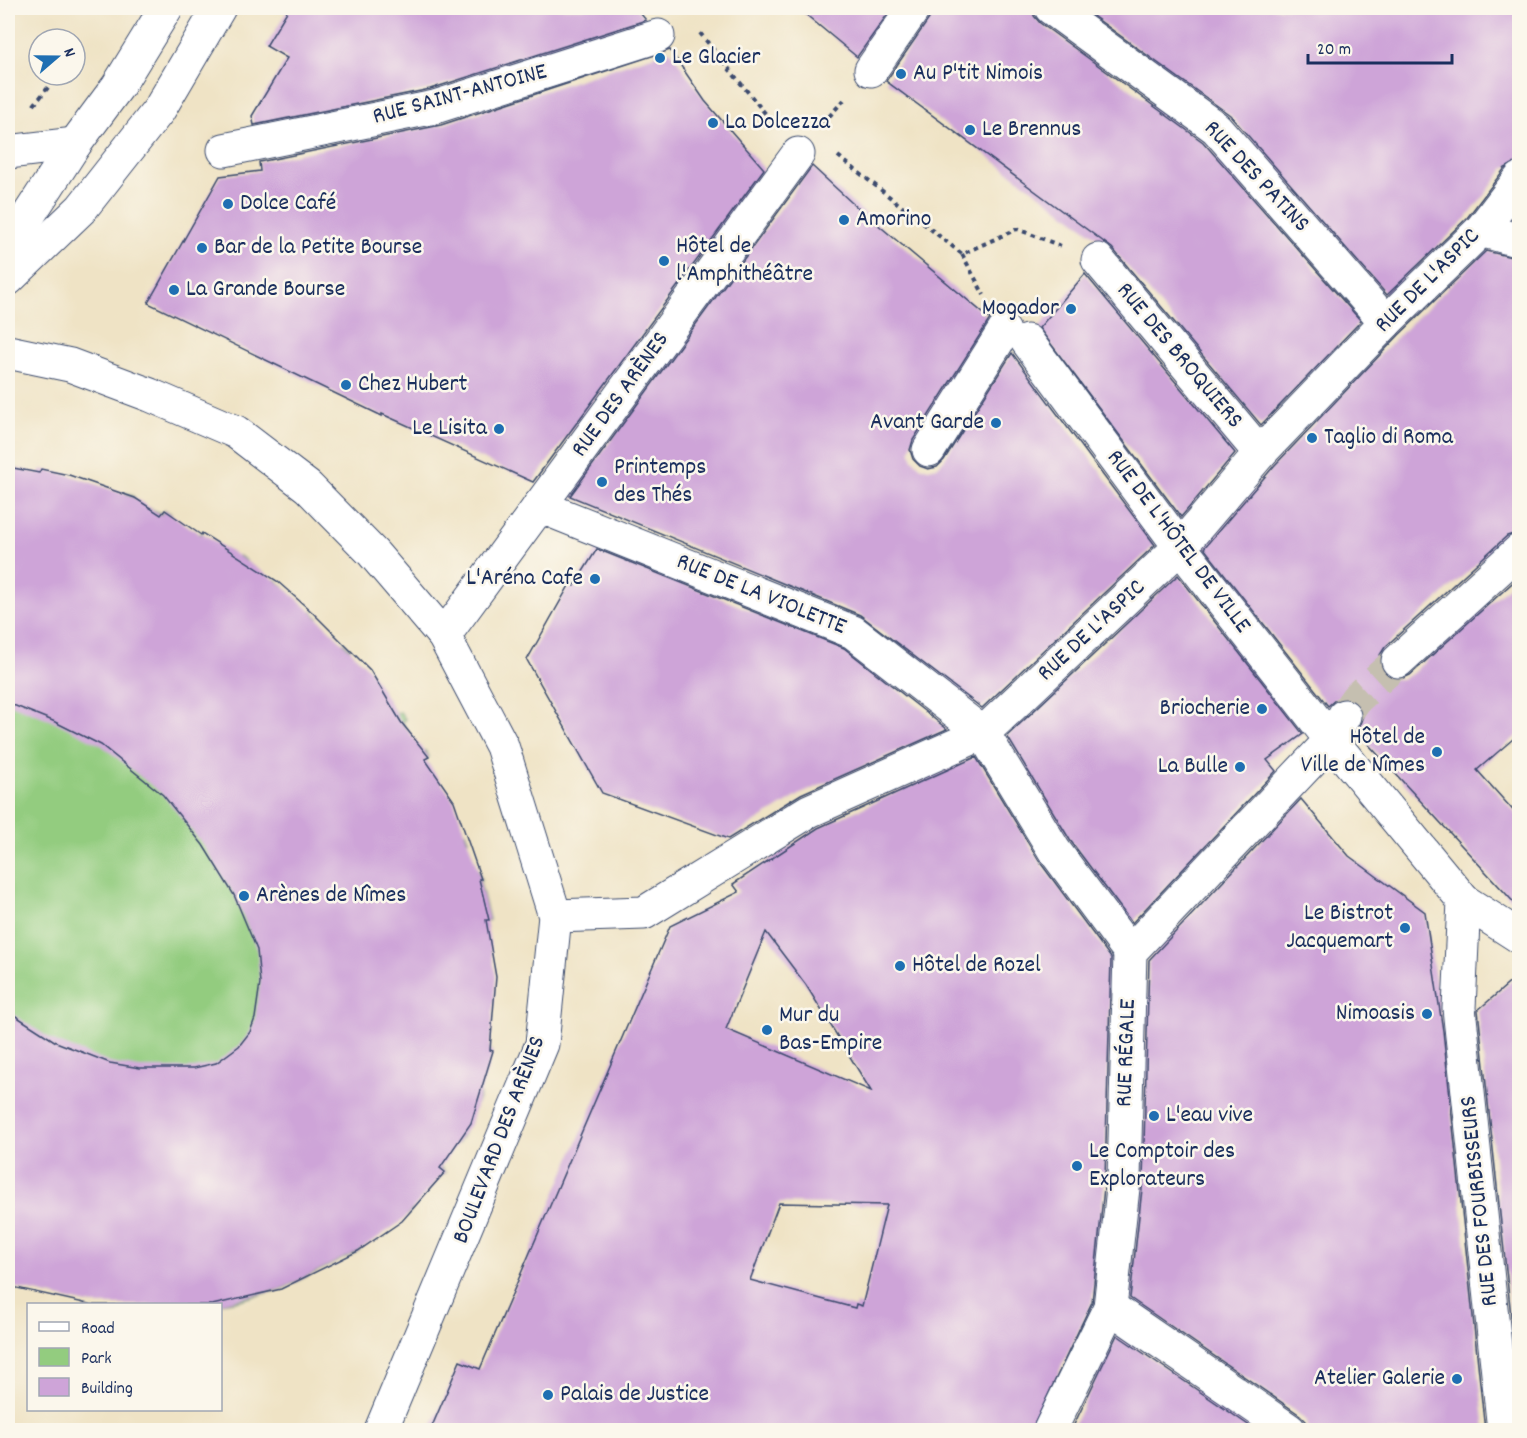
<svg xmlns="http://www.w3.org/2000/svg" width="1527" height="1438" viewBox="0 0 1527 1438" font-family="Dekko,sans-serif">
	<rect width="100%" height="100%" fill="#fbf7ec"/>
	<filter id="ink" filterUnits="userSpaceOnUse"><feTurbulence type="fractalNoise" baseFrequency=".0167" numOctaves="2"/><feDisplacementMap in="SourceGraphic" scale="12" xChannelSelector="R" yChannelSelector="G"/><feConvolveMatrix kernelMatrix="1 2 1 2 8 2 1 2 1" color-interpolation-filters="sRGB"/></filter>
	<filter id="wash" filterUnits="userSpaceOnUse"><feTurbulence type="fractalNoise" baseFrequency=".008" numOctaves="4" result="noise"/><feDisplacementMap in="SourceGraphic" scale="24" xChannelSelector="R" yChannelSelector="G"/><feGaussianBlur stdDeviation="1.35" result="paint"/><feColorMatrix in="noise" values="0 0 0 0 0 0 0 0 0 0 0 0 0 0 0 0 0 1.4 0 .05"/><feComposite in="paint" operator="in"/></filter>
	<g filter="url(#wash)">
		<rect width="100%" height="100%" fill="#efe3c5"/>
		<polygon fill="#93cc7f" stroke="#577e6e" stroke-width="1.5" points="8,467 125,496 127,493 134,497 133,501 162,514 165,510 171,514 169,517 200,535 202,533 207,539 238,559 239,556 246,561 244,563 274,583 276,580 310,615 312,612 318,618 316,622 341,646 344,643 350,649 348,652 396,714 400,712 405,719 402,722 420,753 425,751 429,757 425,759 461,833 465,832 468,839 465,840 476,871 478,870 481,879 479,879 489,920 484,921 487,1048 491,1050 476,1093 480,1095 477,1103 473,1102 463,1135 458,1143 454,1142 439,1166 445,1172 410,1207 412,1210 407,1215 402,1211 358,1251 281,1289 239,1300 212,1304 93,1304 8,1285"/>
		<g id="blocks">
			<g fill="#cea4d8" fill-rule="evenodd">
				<polygon points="289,8 636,8 646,20 430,89 254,125 252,116 287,58 266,46"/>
				<polygon points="798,8 892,8 857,57"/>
				<polygon points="932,8 1033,8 1034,16 1040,23 1203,142 1361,321 1261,425 1112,248 886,81 929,19"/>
				<polygon points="1082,8 1520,8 1520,161 1505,168 1467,218 1387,295 1230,115"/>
				<polygon points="670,50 705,101 764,169 533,482 382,414 382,416 148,303 220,176 260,171 259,162 441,125"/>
				<polygon points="812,166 851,202 990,319 913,440 910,450 913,459 920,466 928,469 937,467 944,460 1012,353 1155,545 982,708 860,615 570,496"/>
				<polygon points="1486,251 1520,259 1520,532 1507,536 1385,647 1380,655 1380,664 1384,673 1392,679 1401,679 1410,675 1520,576 1520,733 1477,770 1520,818 1520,909 1357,732 1363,716 1360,706 1352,699 1344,697 1335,700 1328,706 1204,548 1274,466 1399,335"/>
				<polygon points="1085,274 1235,453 1181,517 1039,328"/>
				<polygon points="8,467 39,473 41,469 69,475 135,498 161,515 165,510 201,535 202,533 277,581 312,612 370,670 401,722 429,757 425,759 454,801 481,879 479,879 489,920 486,920 496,977 490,1050 493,1051 471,1123 440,1168 445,1172 402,1221 358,1251 281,1289 212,1305 93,1305 8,1286 8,1011 56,1042 110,1063 140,1068 194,1068 216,1063 239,1046 250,1032 255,1018 260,983 257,950 234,895 203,845 163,795 101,745 53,721 8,703"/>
				<polygon points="597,549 844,648 947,729 801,794 728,839 602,793 527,660 570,584 574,586"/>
				<polygon points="1178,575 1303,734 1267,760 1276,771 1132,923 1070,840 1007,736"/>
				<path d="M976 757 1039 861 1111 958 1105 1178 1092 1302 1031 1431H430L460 1361 480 1369 670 926 739 892 733 884 818 828ZM766 932 806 985 871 1091 726 1029ZM779 1203 887 1205 862 1306 856 1304 855 1308 750 1280Z"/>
				<polygon points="1301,799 1349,856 1425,912 1443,1031 1485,1431 1308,1431 1306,1421 1300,1415 1130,1298 1143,1180 1149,960"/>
				<polygon points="1520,974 1520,1399 1478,1010"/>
				<polygon points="1117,1335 1257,1431 1071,1431"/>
			</g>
		</g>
	</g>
	<g filter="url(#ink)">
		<use href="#blocks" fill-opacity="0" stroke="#3b4a6d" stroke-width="1.5"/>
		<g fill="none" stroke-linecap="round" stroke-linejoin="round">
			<polyline stroke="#c5bfb0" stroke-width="33" stroke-dasharray="33 16" stroke-linecap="butt" points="1344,716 1356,699 1398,661"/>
			<defs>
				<g id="minor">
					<polyline points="1051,8 1216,128 1386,322"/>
					<polyline points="871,70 914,8"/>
					<polyline points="224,150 435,107 658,36"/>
					<polyline points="8,152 75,144"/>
					<polyline points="1481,230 1520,241"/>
					<polyline points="8,247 75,144 118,86 166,8"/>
					<polyline points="1098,260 1260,453"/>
					<polyline points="8,279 81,209 159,110 219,8"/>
					<polyline points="1027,341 1180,547 1331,740 1464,901 1459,1008 1504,1430"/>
					<polyline points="8,352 70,365 150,395 236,432 308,487 373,553 444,636 502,746 555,916 542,1044 381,1430"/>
					<polyline points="929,450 1004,331"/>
					<polyline points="539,506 853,632 983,733 1054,850 1130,952"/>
					<polyline points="444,636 798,154"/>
					<polyline points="1398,661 1520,550"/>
					<polyline points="1464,901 1520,937"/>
					<polyline points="555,916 644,913 809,811 983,733 1180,547 1260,453 1386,322 1481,230 1520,179"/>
					<polyline points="1110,1307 1289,1430"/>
					<polyline points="1050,1430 1110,1307 1124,1179 1130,952 1331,740 1344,716"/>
				</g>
			</defs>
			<use href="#minor" stroke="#3b4a6d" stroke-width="35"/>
			<g stroke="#3b4a6d" stroke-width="4" stroke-dasharray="4.5 4.5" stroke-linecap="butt">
				<polyline points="700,33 773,123"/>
				<polyline points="75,60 82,64"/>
				<polyline points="34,105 58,75"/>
				<polyline points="823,123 844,100"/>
				<polyline points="838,156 962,254 1017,229 1061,246"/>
				<polyline points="962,254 984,295"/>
			</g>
			<use href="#minor" stroke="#fff" stroke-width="33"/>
		</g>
	</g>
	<g fill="#1f6fb2" stroke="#fbf7ec" stroke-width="2">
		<circle cx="660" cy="58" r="6"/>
		<circle cx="901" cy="74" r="6"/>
		<circle cx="713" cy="123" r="6"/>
		<circle cx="970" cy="130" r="6"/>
		<circle cx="228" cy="204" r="6"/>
		<circle cx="844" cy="220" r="6"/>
		<circle cx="202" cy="248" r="6"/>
		<circle cx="664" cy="261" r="6"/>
		<circle cx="174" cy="290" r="6"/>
		<circle cx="1071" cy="309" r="6"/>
		<circle cx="346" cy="385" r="6"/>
		<circle cx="996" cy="423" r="6"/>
		<circle cx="499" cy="429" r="6"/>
		<circle cx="1312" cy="438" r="6"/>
		<circle cx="602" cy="482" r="6"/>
		<circle cx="595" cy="579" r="6"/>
		<circle cx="1262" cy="709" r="6"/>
		<circle cx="1437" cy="752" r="6"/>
		<circle cx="1240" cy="767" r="6"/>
		<circle cx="244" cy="896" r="6"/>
		<circle cx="1405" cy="928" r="6"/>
		<circle cx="900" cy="966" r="6"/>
		<circle cx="1427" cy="1014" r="6"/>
		<circle cx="767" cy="1030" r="6"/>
		<circle cx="1154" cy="1116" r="6"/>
		<circle cx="1077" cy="1166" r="6"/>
		<circle cx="1457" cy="1379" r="6"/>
		<circle cx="548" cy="1395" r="6"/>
	</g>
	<g text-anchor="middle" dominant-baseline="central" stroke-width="5" stroke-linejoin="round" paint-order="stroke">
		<g font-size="24" fill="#1b2f5e" stroke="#fbf7ec" text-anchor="start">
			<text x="672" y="58">Le Glacier</text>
			<text x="913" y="74">Au P'tit Nimois</text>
			<text x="725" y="123">La Dolcezza</text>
			<text x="982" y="130">Le Brennus</text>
			<text x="240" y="204">Dolce Café</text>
			<text x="856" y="220">Amorino</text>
			<text x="676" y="247">Hôtel de<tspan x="676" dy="28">l'Amphithéâtre</tspan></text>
			<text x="214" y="248">Bar de la Petite Bourse</text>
			<text x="186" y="290">La Grande Bourse</text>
			<text x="1059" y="309" text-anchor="end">Mogador</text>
			<text x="358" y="385">Chez Hubert</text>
			<text x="984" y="423" text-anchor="end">Avant Garde</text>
			<text x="487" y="429" text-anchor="end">Le Lisita</text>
			<text x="1324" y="438">Taglio di Roma</text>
			<text x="614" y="468">Printemps<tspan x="614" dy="28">des Thés</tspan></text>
			<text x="583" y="579" text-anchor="end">L'Aréna Cafe</text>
			<text x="1250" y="709" text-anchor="end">Briocherie</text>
			<text x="1425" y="738" text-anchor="end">Hôtel de<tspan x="1425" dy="28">Ville de Nîmes</tspan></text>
			<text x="1228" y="767" text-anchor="end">La Bulle</text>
			<text x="256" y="896">Arènes de Nîmes</text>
			<text x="1393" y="914" text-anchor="end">Le Bistrot<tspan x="1393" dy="28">Jacquemart</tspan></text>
			<text x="912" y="966">Hôtel de Rozel</text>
			<text x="1415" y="1014" text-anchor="end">Nimoasis</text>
			<text x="779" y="1016">Mur du<tspan x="779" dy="28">Bas-Empire</tspan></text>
			<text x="1166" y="1116">L'eau vive</text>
			<text x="1089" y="1152">Le Comptoir des<tspan x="1089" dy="28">Explorateurs</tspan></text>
			<text x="1445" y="1379" text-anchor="end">Atelier Galerie</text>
			<text x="560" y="1395">Palais de Justice</text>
		</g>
		<g font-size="24" fill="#1b2f5e" stroke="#fbf7ec">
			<text transform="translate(460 95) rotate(-15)">RUE SAINT-ANTOINE</text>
			<text transform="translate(1256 177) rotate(47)">RUE DES PATINS</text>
			<text transform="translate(1428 281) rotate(-45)">RUE DE L'ASPIC</text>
			<text transform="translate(1179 356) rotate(50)">RUE DES BROQUIERS</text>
			<text transform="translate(621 395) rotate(-54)">RUE DES ARÈNES</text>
			<text transform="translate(1178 542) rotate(53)">RUE DE L'HÔTEL DE VILLE</text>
			<text transform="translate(761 595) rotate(22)">RUE DE LA VIOLETTE</text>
			<text transform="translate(1092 631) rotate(-43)">RUE DE L'ASPIC</text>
			<text transform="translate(1127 1053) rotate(-88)">RUE RÉGALE</text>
			<text transform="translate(500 1140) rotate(-69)">BOULEVARD DES ARÈNES</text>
			<text transform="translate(1480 1201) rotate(-96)">RUE DES FOURBISSEURS</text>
		</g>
	</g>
	<rect width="1527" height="1438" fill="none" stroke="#fbf7ec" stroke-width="30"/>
	<rect x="27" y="1303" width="195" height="108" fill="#fbf7ec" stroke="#a1a7b3" stroke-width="1.5"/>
	<rect x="39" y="1322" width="30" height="9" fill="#ffffff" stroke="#a1a7b3" stroke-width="1.5"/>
	<text x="81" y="1333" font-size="18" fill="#1b2f5e">Road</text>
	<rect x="39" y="1348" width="30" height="18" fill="#93cc7f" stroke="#a1a7b3" stroke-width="1.5"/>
	<text x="81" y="1363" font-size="18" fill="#1b2f5e">Park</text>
	<rect x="39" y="1378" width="30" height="18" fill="#cea4d8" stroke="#a1a7b3" stroke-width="1.5"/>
	<text x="81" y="1393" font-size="18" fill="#1b2f5e">Building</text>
	<g transform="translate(57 57) rotate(70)"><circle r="28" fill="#fbf7ec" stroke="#a1a7b3" stroke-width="1.5"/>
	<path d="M0-4.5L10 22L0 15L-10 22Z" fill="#1f6fb2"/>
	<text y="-9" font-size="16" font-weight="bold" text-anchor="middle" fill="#1b2f5e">N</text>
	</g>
	<path d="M1308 54v9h144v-9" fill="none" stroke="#1b2f5e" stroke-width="3"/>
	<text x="1317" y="54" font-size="18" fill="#1b2f5e" stroke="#fbf7ec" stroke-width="4.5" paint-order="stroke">20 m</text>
</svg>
